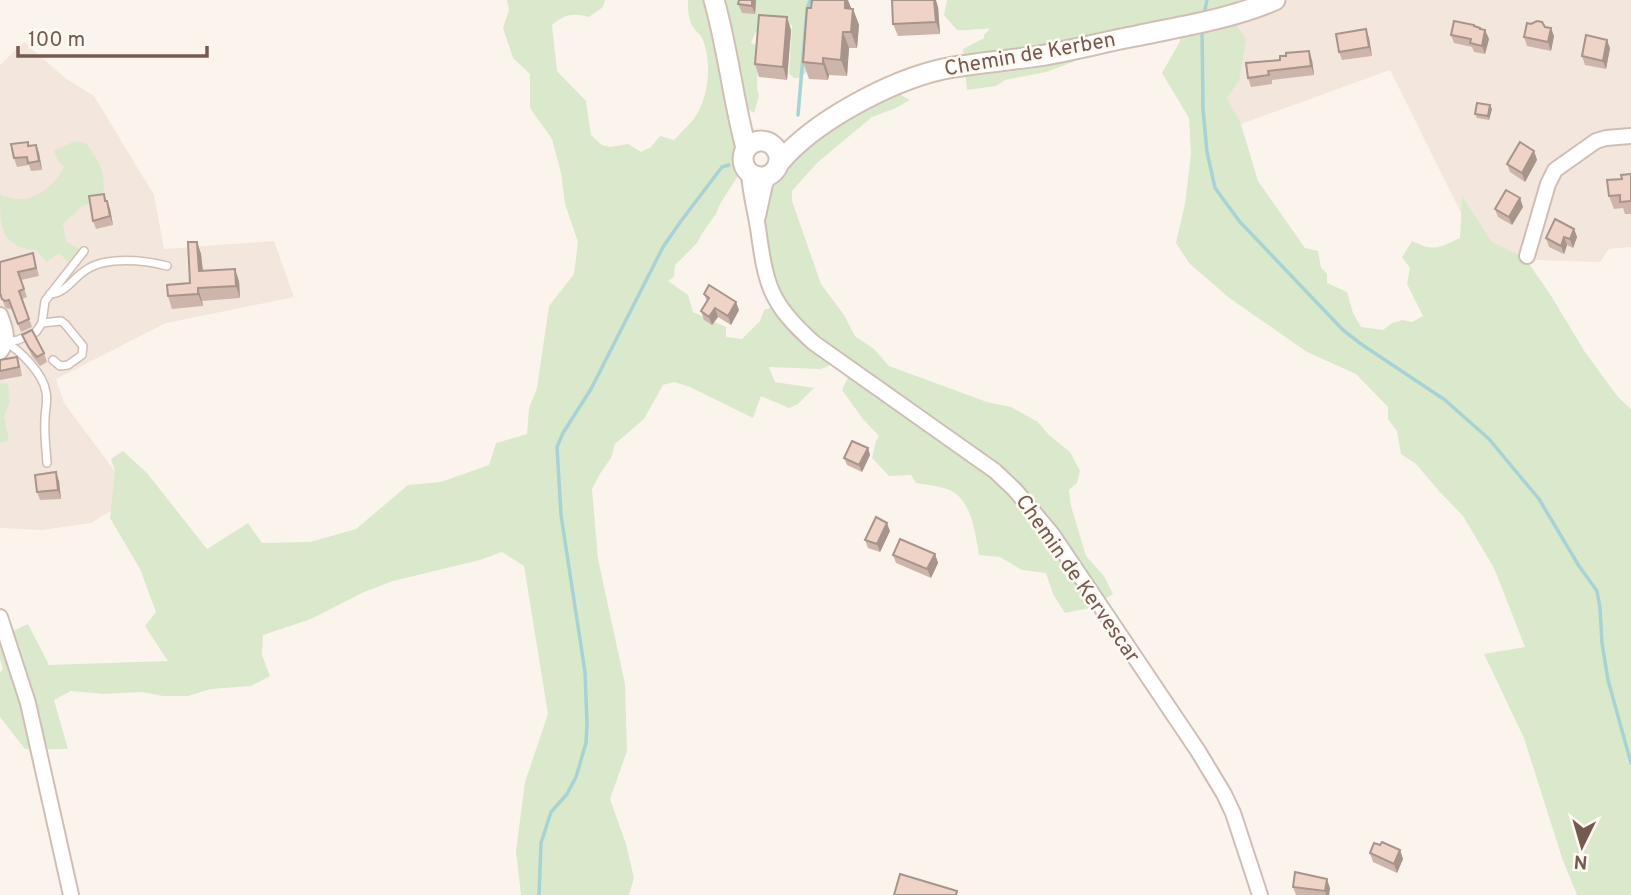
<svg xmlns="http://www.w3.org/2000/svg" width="1631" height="895" viewBox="0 0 1631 895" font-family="Overpass,sans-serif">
	<rect width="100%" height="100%" fill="#fbf4ed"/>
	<g fill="#f3e6dc">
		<polygon points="1248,0 1631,0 1631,247 1609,249 1600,262 1499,259 1460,211 1390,70 1230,128 1227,98 1239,81 1234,21"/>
		<polygon points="24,42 65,78 94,96 154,195 164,249 274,241 294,297 166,323 56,379 64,403 134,497 91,523 42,530 0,528 0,65"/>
	</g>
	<g fill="#dae9cc">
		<path d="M507 0H605L603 7 589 17C573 13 565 14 552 25L557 71 586 101 591 135 602 145 610 147 628 144 641 152 651 147 660 136 674 140C680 133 687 127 693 120 709 99 712 63 703 40 701 34 696 32 693 27 688 20 688 9 688 0H818L807 71 801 78H794L789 74 792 25 763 22 761 32H756L751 43 759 46 757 86 759 96 754 113 748 109 743 96 736 158 741 171 720 204 716 214 701 235 697 243 675 265 674 277 668 281 688 295 693 312 726 327V337L742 339 760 321 764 310 774 307C772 289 769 271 766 254 764 243 760 232 761 221 767 152 844 122 896 92L910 100 896 108 872 117 817 163 792 191V201L821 284 844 315 855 336 874 349 889 366 987 402 1011 407 1038 422 1049 435 1070 452 1080 471 1077 483 1069 490 1071 506 1086 556 1104 576 1113 594 1090 608 1065 613 1053 594 1046 573 1022 570 1000 557 979 555C975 532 972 501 950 490 940 486 927 485 916 483L911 475 889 476 872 458 876 441 879 436 863 419 842 390 854 365 839 355 827 367 820 369 769 367 775 382 814 388 798 404 789 408 761 396 753 418 690 387 674 382 663 385 644 419 615 444 611 458 601 472 592 489 598 559 625 684 627 751 610 799 626 844 634 878 629 895H521L516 851 525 782 548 714 524 566 502 552 480 560 393 581 364 592 311 619 263 635 262 655 270 676 251 686 211 689 188 696H163L142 692 103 694 71 691 54 700 68 749H25L0 717V673L3 669 0 659V637L28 624 49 665 168 661 145 626 156 612 140 569 110 518 115 471 111 459 123 451 147 473 207 549 248 523 262 543 310 542 356 529 408 485 441 482 489 465 496 443 527 434 529 408 537 388 549 306 574 274 578 242 565 204 561 173 552 139 530 108V74L513 58 503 28 509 10Z"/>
		<path d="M947 0H1248L1234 21 1246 40 1239 81 1227 98 1241 124 1258 181 1305 248 1318 251 1321 267 1327 274V283L1347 292 1353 313 1361 327 1383 330 1392 323 1402 320 1412 322 1423 316 1407 284 1410 268 1402 257 1412 241C1434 252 1438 248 1460 238L1462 196 1492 242 1525 258 1550 294 1585 352 1618 397 1631 409V895H1577L1562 858 1524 738 1484 654 1525 647 1494 568 1463 516 1439 491 1416 464 1401 454 1397 431 1388 419V407L1356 374 1307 352 1228 297 1189 263 1176 243 1185 204 1191 154 1189 118 1162 73 1180 41 1179 21 1076 42 1073 62 1046 72 1005 80 996 86 967 90 963 49 984 38V35L990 29C979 28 969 31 957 30L944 15Z"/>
		<path d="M75 141 86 143C101 165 106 172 103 200L82 206 63 224 66 242 80 249 68 262 59 253 47 262 36 250C0 247 0 226 0 193L2 196C8 197 14 199 19 199 38 200 57 183 64 166L58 161 54 151Z"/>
		<polygon points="0,383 8,384 10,402 4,416 9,441 0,443"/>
	</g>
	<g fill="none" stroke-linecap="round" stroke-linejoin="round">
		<g stroke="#a9d2d5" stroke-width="3.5">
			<polyline points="1204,14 1207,0"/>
			<polyline points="1202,29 1203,109 1207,152 1215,188 1240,222 1343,330 1361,344 1445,400 1489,439 1539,499 1579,566 1597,591 1600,608 1602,643 1608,680 1631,763"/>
			<polyline points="798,115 807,10 810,0"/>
			<polyline points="539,895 541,843 551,812 567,794 576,777 586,743 587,723 585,672 561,515 557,447 563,433 591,389 663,247 681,221 722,167 729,165"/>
		</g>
		<defs>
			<g id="lane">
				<path d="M50 294C65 294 74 277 86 270 106 256 145 260 167 266"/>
				<polyline points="42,323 61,321 65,324 83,346 82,355 68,365 60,366 53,360"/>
				<path d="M6 342C21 352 43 373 46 392 48 401 45 410 45 419 44 434 46 448 47 463"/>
				<polyline points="6,342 18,340 36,332 42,323 45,301 84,251"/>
			</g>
			<g id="street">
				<path d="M749 173C750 192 755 209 758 228 766 285 769 303 814 343L995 471 1015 490 1052 534 1198 751 1224 794 1233 813 1260 895"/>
				<polyline points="758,216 765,184 770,175"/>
				<polyline points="1527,256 1548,184 1555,170 1596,141 1606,138 1631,136"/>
				<path d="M0 315C5 328 10 339 0 352"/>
				<polyline points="0,617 28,703 71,895"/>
			</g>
			<g id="secondary">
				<path d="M714 0C728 49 733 100 746 148"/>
				<circle cx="761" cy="159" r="18"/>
				<path d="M779 163C814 121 890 81 943 69 974 63 1006 61 1038 56 1071 51 1103 42 1136 36 1183 26 1230 19 1275 0"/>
			</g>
		</defs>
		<use href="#lane" stroke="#cfbeb5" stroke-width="10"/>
		<use href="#street" stroke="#cfbeb5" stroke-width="18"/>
		<use href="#secondary" stroke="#d2beb3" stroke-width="23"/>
		<use href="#lane" stroke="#fff" stroke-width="7"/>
		<use href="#street" stroke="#fff" stroke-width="14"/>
		<use href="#secondary" stroke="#fff" stroke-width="19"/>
	</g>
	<g fill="#ceb5ab">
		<polygon points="739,0 756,0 755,14 742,13 738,4"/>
		<polygon points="938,7 940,34 898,36 893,24"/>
		<polygon points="851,9 853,9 859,25 857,48 849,48 847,76 829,75 828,80 809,79 803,62"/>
		<polygon points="1531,24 1554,36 1551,51 1527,46 1524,37"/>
		<polygon points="1475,27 1485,30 1489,39 1485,54 1474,52 1472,47 1454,43 1451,35"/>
		<polygon points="791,30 787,80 759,77 755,64"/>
		<polygon points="1369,38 1372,56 1342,60 1339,52"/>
		<polygon points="1610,48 1606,69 1585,65 1582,56"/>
		<polygon points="1286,56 1312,60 1314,75 1272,80 1272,84 1251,87 1248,78"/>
		<polygon points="1492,109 1489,120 1477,118 1475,114"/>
		<polygon points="36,145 39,153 42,170 31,171 29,165 17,167 14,158 29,146"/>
		<polygon points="1534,151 1537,160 1525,182 1510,172 1507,164"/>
		<polygon points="1631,174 1631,214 1625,214 1623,208 1614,209 1609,196 1622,179"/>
		<polygon points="104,194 110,209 113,225 96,229 93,221"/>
		<polygon points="1520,198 1523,207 1512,225 1498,217 1495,209"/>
		<polygon points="1574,229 1577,237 1573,248 1567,245 1564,254 1549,247 1546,238"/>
		<polygon points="197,242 201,254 203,271 239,281 240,298 202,301 203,306 172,309 168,296 190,283"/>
		<polygon points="33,253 39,276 21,280 27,297 22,299 32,327 21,332 12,308 8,309 5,307 0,293"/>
		<polygon points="704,294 739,310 731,325 718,317 712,325 704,320 701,311 707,302"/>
		<polygon points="22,335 44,353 47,362 40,366 32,356"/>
		<polygon points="0,360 20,366 22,376 0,380"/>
		<polygon points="868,448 870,455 862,472 847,465 844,458"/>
		<polygon points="59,481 61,499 40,500 37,492"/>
		<polygon points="890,531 880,552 868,548 865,540"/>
		<polygon points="935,554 938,563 931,578 896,563 893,555"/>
		<polygon points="1380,845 1400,850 1403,859 1397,873 1373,862 1370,853"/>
		<polygon points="1293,887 1330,888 1329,895 1296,895"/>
	</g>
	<g fill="#a7948b">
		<polygon points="752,0 756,0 755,14 752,6"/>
		<polygon points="845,0 848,0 852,10 845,8"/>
		<polygon points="934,0 936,0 938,7 940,34 936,22"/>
		<polygon points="853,9 859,25 857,48 851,32"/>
		<polygon points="787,17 791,30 787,80 783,67"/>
		<polygon points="1551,28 1554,36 1551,51 1548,42"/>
		<polygon points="1366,29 1369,38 1372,56 1369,47"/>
		<polygon points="1485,30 1489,39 1485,54 1482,46"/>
		<polygon points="843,32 849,48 847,76 841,60"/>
		<polygon points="1607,40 1610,48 1606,69 1603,61"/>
		<polygon points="1309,51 1312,60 1314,75 1311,66"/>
		<polygon points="823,58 829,75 828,80 823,64"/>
		<polygon points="1490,105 1492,109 1489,120 1488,116"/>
		<polygon points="36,145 39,153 42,170 39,161"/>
		<polygon points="1534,151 1537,160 1525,182 1522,173"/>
		<polygon points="1520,198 1523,207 1512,225 1509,217"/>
		<polygon points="107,201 110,209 113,225 110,216"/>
		<polygon points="1574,229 1577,237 1573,248 1570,239"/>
		<polygon points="1564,237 1567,245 1564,254 1561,246"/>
		<polygon points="197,242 201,254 204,283 199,271"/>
		<polygon points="235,269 239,281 240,298 236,286"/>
		<polygon points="198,288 202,301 203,306 198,294"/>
		<polygon points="736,302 739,310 731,325 728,316"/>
		<polygon points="715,308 718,317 712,325 709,317"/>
		<polygon points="868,448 870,455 862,472 859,465"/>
		<polygon points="56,472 59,481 61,499 58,490"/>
		<polygon points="887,523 890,531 880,552 877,544"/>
		<polygon points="935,554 938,563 931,578 927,569"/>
		<polygon points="1400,850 1403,859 1397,873 1394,864"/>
		<polygon points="1327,879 1330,888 1329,895 1326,895 1325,891"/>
	</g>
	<g fill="#efd3c7" stroke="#a7948b" stroke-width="2">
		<polygon points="739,0 752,0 752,6 738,4"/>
		<polygon points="812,0 845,0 845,8 853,9 851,32 843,32 841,60 823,58 823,64 803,62 807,8 811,8"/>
		<polygon points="892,0 934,0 936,22 893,24"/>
		<polygon points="759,15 787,17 783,67 755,64"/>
		<polygon points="1454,21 1474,25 1474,26 1480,28 1480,29 1485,30 1482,46 1470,43 1471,39 1451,35"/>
		<polygon points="1537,21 1542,22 1545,27 1551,28 1548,42 1524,37 1527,23 1531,24"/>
		<polygon points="1366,29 1369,47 1339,52 1336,34"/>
		<polygon points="1586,35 1607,40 1603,61 1582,56"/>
		<polygon points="1309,51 1311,66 1268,71 1269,75 1248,78 1246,63 1280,60 1280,56 1286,56 1286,53"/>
		<polygon points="1477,103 1490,105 1488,116 1475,114"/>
		<polygon points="28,142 28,146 36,145 39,161 28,163 27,157 14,158 11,144"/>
		<polygon points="1520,142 1534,151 1522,173 1507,164"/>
		<polygon points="1631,174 1631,201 1620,202 1620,195 1609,196 1607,180 1622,179 1621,175"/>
		<polygon points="1506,190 1520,198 1509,217 1495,209"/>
		<polygon points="104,194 105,201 107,201 110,216 93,221 89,196"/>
		<polygon points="1555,219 1574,229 1570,239 1564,237 1561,246 1546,238"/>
		<polygon points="188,242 197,242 199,271 235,269 236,286 198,288 198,294 168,296 167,285 190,283"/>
		<polygon points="33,253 36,268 18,272 24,289 19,291 29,319 18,324 9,300 5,301 2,299 0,293 0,262"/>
		<polygon points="709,285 736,302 728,316 715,308 709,317 701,311 709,298 704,294"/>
		<polygon points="32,330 44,353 37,357 29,348 22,335"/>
		<polygon points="17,357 19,367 0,371 0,360"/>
		<polygon points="852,441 868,448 859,465 844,458"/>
		<polygon points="56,472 58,490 37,492 35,475"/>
		<polygon points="876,517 887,523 877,544 865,540"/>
		<polygon points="900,539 935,554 927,569 893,555"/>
		<polygon points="1382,842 1400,850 1394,864 1370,853 1374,843 1380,845"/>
		<polygon points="1295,872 1327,879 1325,891 1293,887"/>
		<polygon points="900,874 957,891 956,895 894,895"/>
	</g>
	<g text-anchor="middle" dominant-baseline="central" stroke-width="5" stroke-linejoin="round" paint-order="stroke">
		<g font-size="21" fill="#755a51" stroke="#fef9f3">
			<text transform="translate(1030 55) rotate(-10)">Chemin de Kerben</text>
			<text transform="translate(1077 579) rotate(55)">Chemin de Kervescar</text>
		</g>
	</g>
	<g transform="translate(1582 846) rotate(185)" stroke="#fef9f3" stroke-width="5" paint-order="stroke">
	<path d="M0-5L12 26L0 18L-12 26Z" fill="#755a51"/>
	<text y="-10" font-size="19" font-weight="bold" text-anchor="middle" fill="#755a51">N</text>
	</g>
	<path d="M18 46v10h189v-10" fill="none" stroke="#755a51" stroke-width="3.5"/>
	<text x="28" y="46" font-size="21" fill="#755a51" stroke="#fef9f3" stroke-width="5" paint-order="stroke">100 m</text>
</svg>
